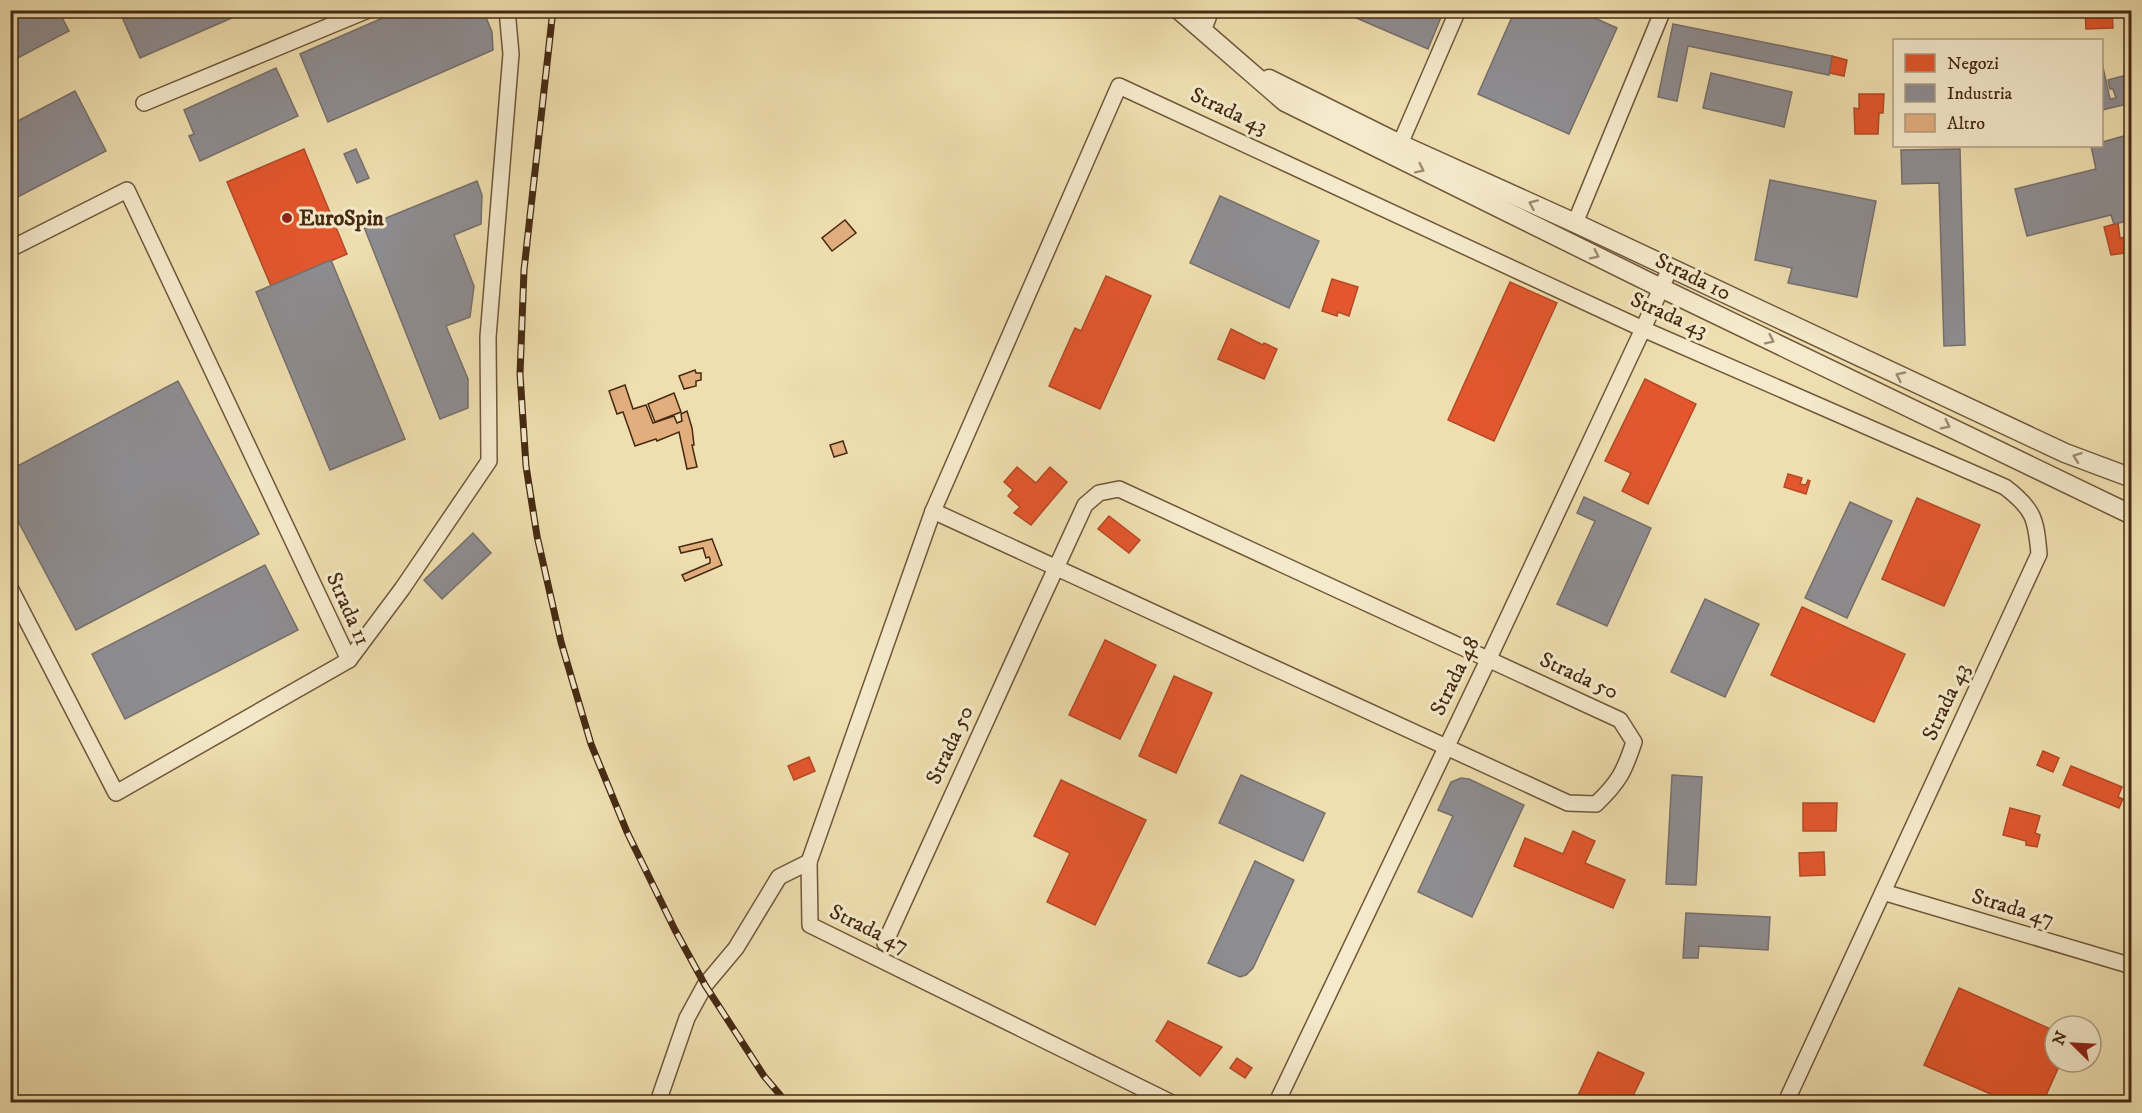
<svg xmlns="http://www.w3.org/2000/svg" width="2142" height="1113" viewBox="0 0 2142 1113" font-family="'IM FELL DW Pica',serif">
	<rect width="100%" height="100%" fill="#efdfb0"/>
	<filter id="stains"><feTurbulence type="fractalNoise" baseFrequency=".00333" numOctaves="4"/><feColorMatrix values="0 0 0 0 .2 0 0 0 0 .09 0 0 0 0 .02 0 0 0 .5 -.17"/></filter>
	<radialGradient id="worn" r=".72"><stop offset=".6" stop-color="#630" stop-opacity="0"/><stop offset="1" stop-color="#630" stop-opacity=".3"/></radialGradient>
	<g fill="#e4572e" stroke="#b44a26" stroke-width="1.5">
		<polygon points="2085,10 2112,10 2113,28 2086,29"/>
		<polygon points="1832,56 1847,60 1844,76 1829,73"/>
		<polygon points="1859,94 1884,94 1883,113 1879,113 1878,134 1855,134 1854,108 1859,109"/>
		<polygon points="304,149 347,254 271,286 227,182"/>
		<polygon points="2118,223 2120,238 2132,236 2132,252 2111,255 2104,227"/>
		<polygon points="1106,276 1151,296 1100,409 1049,386 1075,328 1081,331"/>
		<polygon points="1332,279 1358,287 1349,316 1338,312 1337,316 1322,311"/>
		<polygon points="1510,282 1557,303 1494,441 1448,420"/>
		<polygon points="1231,329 1263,345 1264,343 1277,349 1264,379 1218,359"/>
		<polygon points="1645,379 1696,404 1648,504 1622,491 1631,473 1605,461"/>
		<polygon points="1017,467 1036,483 1050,467 1067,482 1031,525 1014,513 1020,507 1008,496 1013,490 1004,482"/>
		<polygon points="1788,474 1802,478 1800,484 1806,485 1808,480 1810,481 1806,494 1784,487"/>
		<polygon points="1917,498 1980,525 1944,606 1882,579"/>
		<polygon points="1109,516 1140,540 1129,553 1098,529"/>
		<polygon points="1802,607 1905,654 1874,722 1771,675"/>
		<polygon points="1105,640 1156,665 1120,739 1069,715"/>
		<polygon points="1174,676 1212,693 1176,773 1139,756"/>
		<polygon points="2043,751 2059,758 2053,772 2037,765"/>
		<polygon points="809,757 815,771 794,780 788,766"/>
		<polygon points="2071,766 2122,787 2118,797 2123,799 2119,808 2063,785"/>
		<polygon points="1061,780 1146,820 1095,925 1047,902 1070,853 1034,836"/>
		<polygon points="1803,803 1837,803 1836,831 1803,831"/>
		<polygon points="2010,808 2040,816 2035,833 2040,835 2037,847 2026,845 2026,841 2003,835"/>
		<polygon points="1573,831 1595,841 1585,863 1625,880 1613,908 1514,866 1525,838 1563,854"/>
		<polygon points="1824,852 1825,875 1800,876 1799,853"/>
		<polygon points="1959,988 2055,1031 2055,1062 2061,1062 2043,1102 2009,1102 1924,1065"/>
		<polygon points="1168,1021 1222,1047 1200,1076 1156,1041"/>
		<polygon points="1598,1052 1644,1073 1630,1102 1575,1102"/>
		<polygon points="1237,1058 1252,1068 1245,1078 1230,1068"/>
	</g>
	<g fill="#8d8d92" stroke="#776f6c" stroke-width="1.5">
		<polygon points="10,10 58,10 69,31 10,62"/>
		<polygon points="119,10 250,10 140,58"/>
		<polygon points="401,10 483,10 492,32 493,50 328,122 300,54"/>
		<polygon points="1338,10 1444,10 1428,49"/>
		<polygon points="1515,10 1593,10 1590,16 1617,28 1569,134 1478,94"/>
		<polygon points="1673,24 1832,56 1829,75 1688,46 1677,101 1658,97"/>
		<polygon points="2102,63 2110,99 2116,98 2113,89 2110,89 2108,80 2130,74 2132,76 2132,103 2102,110"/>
		<polygon points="276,68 298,116 200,161 189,136 194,134 184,110"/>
		<polygon points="1711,73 1792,92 1784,127 1703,108"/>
		<polygon points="75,91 106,151 10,201 10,125"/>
		<polygon points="2124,136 2132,167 2132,220 2114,224 2111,215 2027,236 2015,189 2096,169 2091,146 2102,146 2102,142"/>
		<polygon points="356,149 369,178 357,183 344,154"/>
		<polygon points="1960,149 1965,345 1944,346 1939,183 1902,184 1901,150"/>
		<polygon points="1770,180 1876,201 1857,297 1788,283 1792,268 1755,260"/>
		<polygon points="477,181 482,195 481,224 454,235 474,286 470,317 446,326 468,379 468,408 440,419 364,227"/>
		<polygon points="1220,196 1319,241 1289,308 1190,263"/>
		<polygon points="331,260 405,439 330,470 256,292"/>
		<polygon points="178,381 259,534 76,630 10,506 10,470"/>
		<polygon points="1584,497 1651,528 1607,626 1557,604 1595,521 1577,513"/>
		<polygon points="1850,502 1892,521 1847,618 1805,598"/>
		<polygon points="473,533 491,553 442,599 424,580"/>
		<polygon points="265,565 298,630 125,719 92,654"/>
		<polygon points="1705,599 1759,624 1725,697 1671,672"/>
		<polygon points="1241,775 1325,813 1303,861 1219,823"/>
		<polygon points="1672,775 1702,777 1696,885 1666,884"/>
		<polygon points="1461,778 1469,779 1524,805 1472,917 1418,892 1453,816 1438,810 1451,782"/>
		<polygon points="1255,861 1294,880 1253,968 1246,975 1240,977 1208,963"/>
		<polygon points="1686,913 1770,917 1768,950 1699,946 1698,958 1683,958"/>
	</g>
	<g fill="#e3ae7e" stroke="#452a12" stroke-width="1.5">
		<polygon points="845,220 856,233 832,251 822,238"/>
		<polygon points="695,370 696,373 701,373 701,380 696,381 696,386 684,389 679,376"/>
		<polygon points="625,385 633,409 646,405 653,423 674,416 677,423 682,421 681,414 687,411 692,428 694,445 692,445 697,467 687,469 679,432 657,441 656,439 635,446 623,412 617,414 609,391"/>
		<polygon points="674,393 681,412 655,422 648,404"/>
		<polygon points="843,441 847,453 834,457 830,445"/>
		<polygon points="712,539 722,565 685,581 682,575 710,563 710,559 709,557 706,558 703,548 681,553 679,547"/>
	</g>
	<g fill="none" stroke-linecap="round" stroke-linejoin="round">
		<defs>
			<g id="minor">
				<polyline points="1203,31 1211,10"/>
				<polyline points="144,103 368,10"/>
				<polyline points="1400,144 1458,10"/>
				<polyline points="1575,223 1663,10"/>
				<polyline points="10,249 127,190 349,660 116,793 10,588"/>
				<polyline points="349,660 402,589 489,461 488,337 511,54 507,10"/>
				<polyline points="1883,892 2132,966"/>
				<path d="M885 943 1032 620 1085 505 1099 493 1119 489 1620 720 1634 742C1624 772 1619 782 1596 804L1568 803 933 511"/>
				<polyline points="658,1102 687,1018 705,985 736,948 779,877 809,862"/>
				<path d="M1170 1102 810 925 809 862 933 511 1119 86 1643 329 2005 487C2034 509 2036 519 2039 554L1786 1102"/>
				<polyline points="1277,1102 1489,658 1643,329 1670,268"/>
			</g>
			<g id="tertiary">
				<polyline points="1179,10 1285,102 1661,288 2132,515"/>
				<polyline points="1269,79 1400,144 1575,223 2065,453 2132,478"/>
			</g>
		</defs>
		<use href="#minor" stroke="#70573a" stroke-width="18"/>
		<use href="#tertiary" stroke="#70573a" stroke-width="21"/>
		<use href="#minor" stroke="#f5eacc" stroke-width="15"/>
		<use href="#tertiary" stroke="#f5eacc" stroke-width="18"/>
		<defs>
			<polyline id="rail" points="553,10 524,270 520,374 526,466 537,536 561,642 591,744 627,832 675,930 705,985 764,1076 786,1102"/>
		</defs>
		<use href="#rail" stroke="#452a12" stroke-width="7"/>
		<use href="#rail" stroke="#f5eacc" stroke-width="4.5" stroke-dasharray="14" stroke-linecap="butt"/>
	</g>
	<defs><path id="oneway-chevron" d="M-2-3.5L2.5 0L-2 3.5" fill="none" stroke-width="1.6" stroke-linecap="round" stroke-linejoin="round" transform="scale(1.5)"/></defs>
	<g stroke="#9d8a6f">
		<use href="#oneway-chevron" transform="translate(1420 169) rotate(26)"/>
		<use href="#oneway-chevron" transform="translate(1533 204) rotate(-156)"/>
		<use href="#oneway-chevron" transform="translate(1595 255) rotate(26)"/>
		<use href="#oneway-chevron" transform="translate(1770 340) rotate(26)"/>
		<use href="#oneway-chevron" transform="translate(1900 376) rotate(-155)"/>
		<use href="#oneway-chevron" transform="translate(1946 425) rotate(26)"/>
		<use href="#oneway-chevron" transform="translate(2077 457) rotate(-160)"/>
	</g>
	<circle fill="#8f2418" stroke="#f5eacc" stroke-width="2" cx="287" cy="218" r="6"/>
	<g text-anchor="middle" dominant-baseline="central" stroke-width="6" stroke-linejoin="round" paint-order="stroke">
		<g font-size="22" fill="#452a12" stroke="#f5eacc">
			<text transform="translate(1229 111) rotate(25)">Strada 43</text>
			<text transform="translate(1693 277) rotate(26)">Strada 10</text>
			<text transform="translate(1669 315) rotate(24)">Strada 43</text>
			<text transform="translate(348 609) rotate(66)">Strada 11</text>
			<text transform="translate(1455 676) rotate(-64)">Strada 48</text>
			<text transform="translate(1579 676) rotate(25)">Strada 50</text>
			<text transform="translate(1946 702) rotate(-65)">Strada 43</text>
			<text transform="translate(950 745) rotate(-65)">Strada 50</text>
			<text transform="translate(2013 908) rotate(17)">Strada 47</text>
			<text transform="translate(869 929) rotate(26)">Strada 47</text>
		</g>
		<g font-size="22" font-weight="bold" fill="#452a12" stroke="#f5eacc" text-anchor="start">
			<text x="299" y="218">EuroSpin</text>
		</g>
	</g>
	<rect width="2142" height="1113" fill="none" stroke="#efdfb0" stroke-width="36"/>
	<rect x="12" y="12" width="2118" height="1089" fill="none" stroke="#452a12" stroke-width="3"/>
	<rect x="18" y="18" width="2106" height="1077" fill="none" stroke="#452a12" stroke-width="1.5"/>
	<rect x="1893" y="39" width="210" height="108" fill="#f5eacc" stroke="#af9d82" stroke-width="1.5"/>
	<rect x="1905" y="54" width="30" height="18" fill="#e4572e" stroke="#af9d82" stroke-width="1.5"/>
	<text x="1947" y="69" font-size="18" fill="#452a12">Negozi</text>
	<rect x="1905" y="84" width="30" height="18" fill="#8d8d92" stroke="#af9d82" stroke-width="1.5"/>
	<text x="1947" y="99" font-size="18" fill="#452a12">Industria</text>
	<rect x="1905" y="114" width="30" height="18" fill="#e3ae7e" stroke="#af9d82" stroke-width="1.5"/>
	<text x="1947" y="129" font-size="18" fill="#452a12">Altro</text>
	<g transform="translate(2073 1044) rotate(294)"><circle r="28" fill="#f5eacc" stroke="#af9d82" stroke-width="1.5"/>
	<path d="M0-4.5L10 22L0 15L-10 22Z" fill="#8f2418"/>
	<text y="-9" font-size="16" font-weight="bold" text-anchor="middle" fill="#452a12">N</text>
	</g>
	<rect width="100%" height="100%" filter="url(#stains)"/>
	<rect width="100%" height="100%" fill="url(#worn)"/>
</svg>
